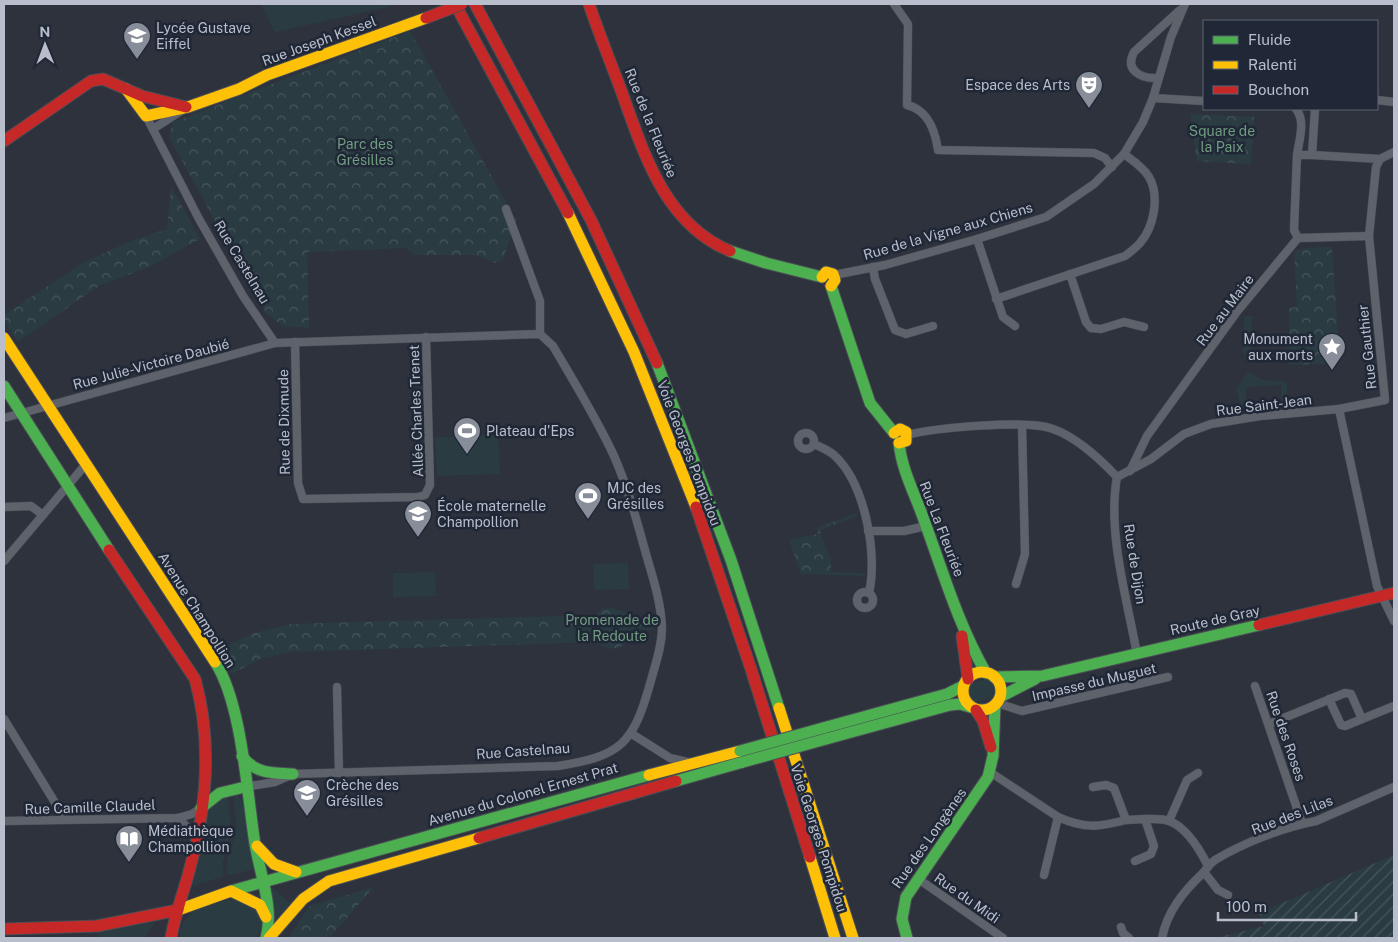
<svg xmlns="http://www.w3.org/2000/svg" width="1398" height="942" viewBox="0 0 1398 942" font-family="'Public Sans',sans-serif">
	<defs>
		<pattern id="park-crowns" width="20" height="18" patternUnits="userSpaceOnUse" patternTransform="scale(1.25)"><rect width="20" height="18" fill="#2a3c42"/><path d="M2 6a3 3 0 1 1 6 0M12 15a3 3 0 1 1 6 0" fill="none" stroke="#47565c"/></pattern>
		<pattern id="garden-furrows" width="10" height="10" patternUnits="userSpaceOnUse" patternTransform="scale(1.25)"><rect width="10" height="10" fill="#2a3c42"/><path d="M-1 1l2-2M0 10L10 0M9 11l2-2" fill="none" stroke="#47565c"/></pattern>
	</defs>
	<rect width="100%" height="100%" fill="#2d323c"/>
	<g fill="#2a3c42">
		<polygon points="261,4 401,4 275,32"/>
		<polygon points="1244,316 1252,316 1251,351 1253,354 1249,356 1243,353"/>
		<polygon points="1248,372 1263,380 1287,382 1288,408 1282,408 1281,385 1246,387 1246,410 1242,412 1236,389"/>
		<polygon points="498,435 500,474 437,476 435,437"/>
		<polygon points="628,563 629,589 594,590 593,564"/>
		<polygon points="435,572 436,596 393,597 393,573"/>
		<polygon points="991,678 996,687 993,698 974,702 968,693 970,683"/>
		<path d="M233 794 237 795 242 801 254 869 228 876C223 859 234 846 236 830 237 818 234 806 233 794Z"/>
		<path d="M228 795 231 829 217 832 202 831C206 812 211 804 228 795Z"/>
		<polygon points="231,832 223,861 223,877 188,887 201,833"/>
		<polygon points="271,887 290,903 278,920 274,920 269,888"/>
		<path d="M234 899C239 900 246 900 250 902 262 910 265 927 256 938H180C178 910 212 904 234 899Z"/>
		<polygon points="155,922 145,938 99,938 96,929"/>
	</g>
	<g fill="url(#park-crowns)">
		<polygon points="410,31 516,220 503,260 495,263 477,255 414,255 406,248 307,252 309,328 283,326 266,313 169,137 173,122"/>
		<polygon points="1190,114 1254,117 1251,164 1197,161"/>
		<polygon points="171,186 200,239 151,266 99,286 18,342 4,320 4,315 81,264 126,243 167,229"/>
		<polygon points="1332,247 1340,363 1289,365 1289,308 1297,307 1294,251 1306,248"/>
		<polygon points="857,513 857,516 823,529 820,533 831,559 831,572 865,573 865,576 801,574 789,540 818,534 817,528"/>
		<path d="M612 608 625 612 633 625 654 624V629L633 630 626 643C616 651 606 650 596 642L291 652 260 659 232 674 219 650 251 634 291 624 596 615 603 609Z"/>
		<polygon points="374,887 329,938 288,938 310,906"/>
	</g>
	<polygon fill="url(#garden-furrows)" points="1394,855 1394,938 1215,938 1264,926 1259,913"/>
	<g fill="none" stroke-linecap="round" stroke-linejoin="round">
		<defs>
			<g id="street">
				<path d="M894 4 908 24 907 105C928 110 935 130 938 150L1094 153 1105 158 1112 167"/>
				<path d="M1158 78C1142 79 1124 71 1134 52L1180 10"/>
				<polyline points="1153,98 1204,101"/>
				<polyline points="1377,100 1394,102"/>
				<path d="M1296 109C1306 121 1299 140 1297 155H1312L1315 109"/>
				<path d="M146 116 199 219 243 296 275 343 540 334 553 346C574 382 597 419 614 456 628 488 637 521 646 554 653 578 661 602 662 628 662 647 655 665 650 684 633 744 621 756 558 766L293 774 275 782 245 787"/>
				<polyline points="153,129 181,111"/>
				<polyline points="1312,155 1380,159"/>
				<polyline points="506,209 540,301 540,334"/>
				<polyline points="1298,238 1369,236"/>
				<polyline points="977,239 1003,317 1015,326"/>
				<polyline points="873,267 875,279 895,330 906,334 933,326"/>
				<polyline points="1070,274 1086,322 1091,328 1101,329 1124,322 1144,327"/>
				<polyline points="834,275 885,265 977,239 1046,217 1094,184 1124,154 1143,122 1153,98 1171,37 1185,4"/>
				<path d="M996 299 1125 256C1130 252 1136 248 1140 243 1154 227 1160 196 1149 177 1144 168 1132 160 1124 154"/>
				<polyline points="295,342 298,483 303,499 418,497 425,495 430,485 426,337"/>
				<polyline points="1339,409 1377,586 1394,621"/>
				<polyline points="4,418 275,343"/>
				<circle cx="806" cy="441" r="8"/>
				<path d="M907 435C934 428 1028 419 1053 429 1076 437 1100 459 1117 477"/>
				<path d="M814 444C820 447 828 450 834 455 865 483 878 554 869 593"/>
				<polyline points="1130,471 1147,436 1236,313 1298,238 1294,230 1297,155"/>
				<polyline points="1117,477 1151,459 1184,434 1211,424 1260,416 1339,409 1385,400 1369,236 1376,167 1380,159 1394,152"/>
				<path d="M1117 477C1107 532 1127 599 1137 654"/>
				<polyline points="4,507 31,506 43,515"/>
				<polyline points="868,531 904,531 926,526"/>
				<polyline points="4,561 86,464"/>
				<polyline points="1016,584 1025,554 1022,425"/>
				<circle cx="865" cy="600" r="8"/>
				<polyline points="1255,686 1302,823"/>
				<polyline points="337,687 339,773"/>
				<polyline points="997,703 1022,711 1168,677"/>
				<polyline points="4,719 65,819"/>
				<polyline points="1362,719 1394,706"/>
				<polyline points="1269,724 1345,693 1351,694 1362,719 1345,726 1341,725 1329,699"/>
				<polyline points="632,734 670,758 687,762"/>
				<polyline points="990,772 1058,817 1044,875"/>
				<path d="M1058 817C1085 829 1099 827 1126 820L1114 788 1106 785 1093 787"/>
				<polyline points="178,818 187,827 197,831"/>
				<path d="M1145 819C1152 819 1162 818 1169 821 1186 827 1200 850 1208 866"/>
				<polyline points="1126,820 1145,819 1154,846 1151,854 1135,861"/>
				<polyline points="4,821 178,818 192,814 201,808"/>
				<polyline points="1169,821 1187,780 1198,773"/>
				<polyline points="1204,872 1218,890 1228,895"/>
				<polyline points="917,878 1003,938"/>
				<polyline points="1121,927 1123,933 1129,938"/>
				<path d="M1162 938C1167 912 1183 892 1202 874 1207 869 1209 864 1215 860 1243 843 1284 827 1316 821L1394 787"/>
			</g>
			<g id="fast">
				<polyline points="730,251 766,263 822,277"/>
				<polyline points="831,286 870,403 894,433"/>
				<polyline points="657,363 731,560 779,708"/>
				<polyline points="4,386 109,550"/>
				<path d="M899 443C902 471 915 494 924 520 943 572 958 624 986 673"/>
				<path d="M215 662C242 703 247 794 255 844 260 875 274 907 266 938"/>
				<polyline points="994,677 1042,676 1259,625"/>
				<polyline points="1000,697 1035,679"/>
				<polyline points="823,728 947,694 963,686"/>
				<polyline points="826,739 950,705 960,704 970,707"/>
				<path d="M242 756C255 774 273 773 293 774"/>
				<polyline points="676,781 743,762"/>
				<polyline points="201,808 220,793 245,787"/>
				<polyline points="231,891 649,775"/>
				<polyline points="907,938 902,919 906,897 988,777 993,756 995,705"/>
			</g>
			<g id="slow">
				<polyline points="126,89 146,116 188,107 239,89 267,75 426,18"/>
				<polyline points="568,213 634,352 696,507"/>
				<polyline points="822,277 826,272 833,274 835,280 831,286"/>
				<polyline points="4,338 215,662"/>
				<polyline points="894,433 900,429 906,432 906,441 899,443"/>
				<circle cx="982" cy="691" r="19"/>
				<polyline points="779,708 853,938"/>
				<polyline points="649,775 740,751"/>
				<polyline points="257,846 274,864 296,872"/>
				<polyline points="810,857 835,938"/>
				<polyline points="178,910 231,891 260,905 266,917"/>
				<polyline points="269,938 303,899 329,881 479,838"/>
			</g>
			<g id="jam">
				<polyline points="455,4 568,213"/>
				<polyline points="475,4 591,220 657,363"/>
				<path d="M589 4C599 34 611 63 622 93 644 154 665 224 730 251"/>
				<polyline points="4,141 91,81 103,79 142,96 186,107"/>
				<polyline points="696,507 751,669 810,857"/>
				<path d="M109 550 195 679C212 740 207 804 191 864 185 889 175 913 171 938"/>
				<polyline points="1259,625 1394,593"/>
				<polyline points="962,636 968,679"/>
				<polyline points="976,710 983,721 991,747"/>
				<polyline points="479,838 676,781"/>
				<polyline points="4,929 97,926 178,910"/>
			</g>
		</defs>
		<use href="#street" stroke="#4a4d55" stroke-width="9"/>
		<use href="#fast" stroke="#4a4d55" stroke-width="13"/>
		<use href="#slow" stroke="#4a4d55" stroke-width="13"/>
		<use href="#jam" stroke="#4a4d55" stroke-width="13"/>
		<use href="#street" stroke="#5e626a" stroke-width="8"/>
		<use href="#fast" stroke="#4caf50" stroke-width="11"/>
		<use href="#slow" stroke="#ffc107" stroke-width="11"/>
		<use href="#jam" stroke="#c62828" stroke-width="11"/>
		<defs>
			<g id="fast-bridge">
				<polyline points="740,751 823,728"/>
				<polyline points="743,762 826,739"/>
			</g>
			<polyline id="jam-bridge" points="426,18 462,4"/>
		</defs>
		<use href="#fast-bridge" stroke="#4a4d55" stroke-width="13" stroke-linecap="butt"/>
		<use href="#jam-bridge" stroke="#4a4d55" stroke-width="13" stroke-linecap="butt"/>
		<use href="#fast-bridge" stroke="#4caf50" stroke-width="11"/>
		<use href="#jam-bridge" stroke="#c62828" stroke-width="11"/>
	</g>
	<defs>
		<symbol id="school-pin" viewBox="-11 -11 22 30"><path d="M0 17L-7.5 6A9.5 9.5 0 1 1 7.5 6Z" fill="#888d9a" stroke="#202837"/><path d="M0-5L7-2L0 1L-7-2ZM-4 1L0 2.5L4 1V4Q0 6-4 4Z" fill="#fff"/></symbol>
		<symbol id="theatre-pin" viewBox="-11 -11 22 30"><path d="M0 17L-7.5 6A9.5 9.5 0 1 1 7.5 6Z" fill="#888d9a" stroke="#202837"/><path d="M-5-5.5Q0-4 5-5.5V0Q5 5 0 6Q-5 5-5 0ZM-3.3-2.5H-1v1.5H-3.3ZM1-2.5H3.3v1.5H1ZM-2.8 1Q0 5.5 2.8 1Z" fill="#fff"/></symbol>
		<symbol id="sight-pin" viewBox="-11 -11 22 30"><path d="M0 17L-7.5 6A9.5 9.5 0 1 1 7.5 6Z" fill="#888d9a" stroke="#202837"/><path d="M0-6L1.8-2.2L6-1.7L2.9 1.2L3.7 5.4L0 3.3L-3.7 5.4L-2.9 1.2L-6-1.7L-1.8-2.2Z" fill="#fff"/></symbol>
		<symbol id="stadium-pin" viewBox="-11 -11 22 30"><path d="M0 17L-7.5 6A9.5 9.5 0 1 1 7.5 6Z" fill="#888d9a" stroke="#202837"/><path d="M0-5a6.5 5 0 1 0 0 10a6.5 5 0 1 0 0-10ZM-3.5-1.8h7v3.6h-7Z" fill="#fff"/></symbol>
		<symbol id="library-pin" viewBox="-11 -11 22 30"><path d="M0 17L-7.5 6A9.5 9.5 0 1 1 7.5 6Z" fill="#888d9a" stroke="#202837"/><path d="M-6-4Q-3-5.5-.7-3.5V5Q-3 3-6 4ZM6-4Q3-5.5 .7-3.5V5Q3 3 6 4Z" fill="#fff"/></symbol>
	</defs>
	<g fill-rule="evenodd">
		<use href="#school-pin" x="121" y="20" width="32" height="43"/>
		<use href="#theatre-pin" x="1073" y="69" width="32" height="43"/>
		<use href="#sight-pin" x="1316" y="331" width="32" height="43"/>
		<use href="#stadium-pin" x="451" y="415" width="32" height="43"/>
		<use href="#stadium-pin" x="572" y="480" width="32" height="43"/>
		<use href="#school-pin" x="402" y="498" width="32" height="43"/>
		<use href="#school-pin" x="291" y="777" width="32" height="43"/>
		<use href="#library-pin" x="113" y="823" width="32" height="43"/>
	</g>
	<g text-anchor="middle" dominant-baseline="central" stroke-width="5" stroke-linejoin="round" paint-order="stroke">
		<g font-size="14" fill="#b9becc" stroke="#202837" text-anchor="start">
			<text x="156" y="28">Lycée Gustave<tspan x="156" dy="16">Eiffel</tspan></text>
			<text x="1070" y="85" text-anchor="end">Espace des Arts</text>
			<text x="1313" y="339" text-anchor="end">Monument<tspan x="1313" dy="16">aux morts</tspan></text>
			<text x="486" y="431">Plateau d'Eps</text>
			<text x="607" y="488">MJC des<tspan x="607" dy="16">Grésilles</tspan></text>
			<text x="437" y="506">École maternelle<tspan x="437" dy="16">Champollion</tspan></text>
			<text x="326" y="785">Crèche des<tspan x="326" dy="16">Grésilles</tspan></text>
			<text x="148" y="831">Médiathèque<tspan x="148" dy="16">Champollion</tspan></text>
		</g>
		<g font-size="14" fill="#b9becc" stroke="#202837">
			<text transform="translate(319 41) rotate(-20)">Rue Joseph Kessel</text>
			<text transform="translate(651 123) rotate(68)">Rue de la Fleuriée</text>
			<text transform="translate(948 231) rotate(-16)">Rue de la Vigne aux Chiens</text>
			<text transform="translate(242 262) rotate(59)">Rue Castelnau</text>
			<text transform="translate(1225 310) rotate(-53)">Rue au Maire</text>
			<text transform="translate(1367 347) rotate(-96)">Rue Gauthier</text>
			<text transform="translate(151 364) rotate(-15)">Rue Julie-Victoire Daubié</text>
			<text transform="translate(1264 405) rotate(-7)">Rue Saint-Jean</text>
			<text transform="translate(416 411) rotate(-92)">Allée Charles Trenet</text>
			<text transform="translate(284 422) rotate(-91)">Rue de Dixmude</text>
			<text transform="translate(689 453) rotate(69)">Voie Georges Pompidou</text>
			<text transform="translate(942 529) rotate(69)">Rue La Fleuriée</text>
			<text transform="translate(1135 564) rotate(81)">Rue de Dijon</text>
			<text transform="translate(197 610) rotate(58)">Avenue Champollion</text>
			<text transform="translate(1215 620) rotate(-13)">Route de Gray</text>
			<text transform="translate(1094 682) rotate(-13)">Impasse du Muguet</text>
			<text transform="translate(1286 736) rotate(71)">Rue des Roses</text>
			<text transform="translate(523 751) rotate(-4)">Rue Castelnau</text>
			<text transform="translate(523 794) rotate(-16)">Avenue du Colonel Ernest Prat</text>
			<text transform="translate(90 807) rotate(-2)">Rue Camille Claudel</text>
			<text transform="translate(1292 815) rotate(-21)">Rue des Lilas</text>
			<text transform="translate(819 838) rotate(72)">Voie Georges Pompidou</text>
			<text transform="translate(929 838) rotate(-55)">Rue des Longènes</text>
			<text transform="translate(967 898) rotate(35)">Rue du Midi</text>
		</g>
		<g font-size="14" fill="#709c7f" stroke="#202837">
			<text x="1222" y="131">Square de<tspan x="1222" dy="16">la Paix</tspan></text>
			<text x="365" y="144">Parc des<tspan x="365" dy="16">Grésilles</tspan></text>
			<text x="612" y="620">Promenade de<tspan x="612" dy="16">la Redoute</tspan></text>
		</g>
	</g>
	<rect width="1398" height="942" fill="none" stroke="#b9becc" stroke-width="10"/>
	<rect x="1203" y="20" width="175" height="90" fill="#202837" stroke="#5d6473"/>
	<rect x="1213" y="36" width="25" height="8" fill="#4caf50" stroke="#5d6473"/>
	<text x="1248" y="45" font-size="15" fill="#b9becc">Fluide</text>
	<rect x="1213" y="61" width="25" height="8" fill="#ffc107" stroke="#5d6473"/>
	<text x="1248" y="70" font-size="15" fill="#b9becc">Ralenti</text>
	<rect x="1213" y="86" width="25" height="8" fill="#c62828" stroke="#5d6473"/>
	<text x="1248" y="95" font-size="15" fill="#b9becc">Bouchon</text>
	<g transform="translate(45 45) rotate(359)" stroke="#202837" stroke-width="4" paint-order="stroke">
	<path d="M0-4L9 19L0 12L-9 19Z" fill="#b9becc"/>
	<text y="-8" font-size="14" font-weight="bold" text-anchor="middle" fill="#b9becc">N</text>
	</g>
	<path d="M1218 912v8h138v-8" fill="none" stroke="#b9becc" stroke-width="2.5"/>
	<text x="1226" y="912" font-size="15" fill="#b9becc" stroke="#202837" stroke-width="4" paint-order="stroke">100 m</text>
</svg>
